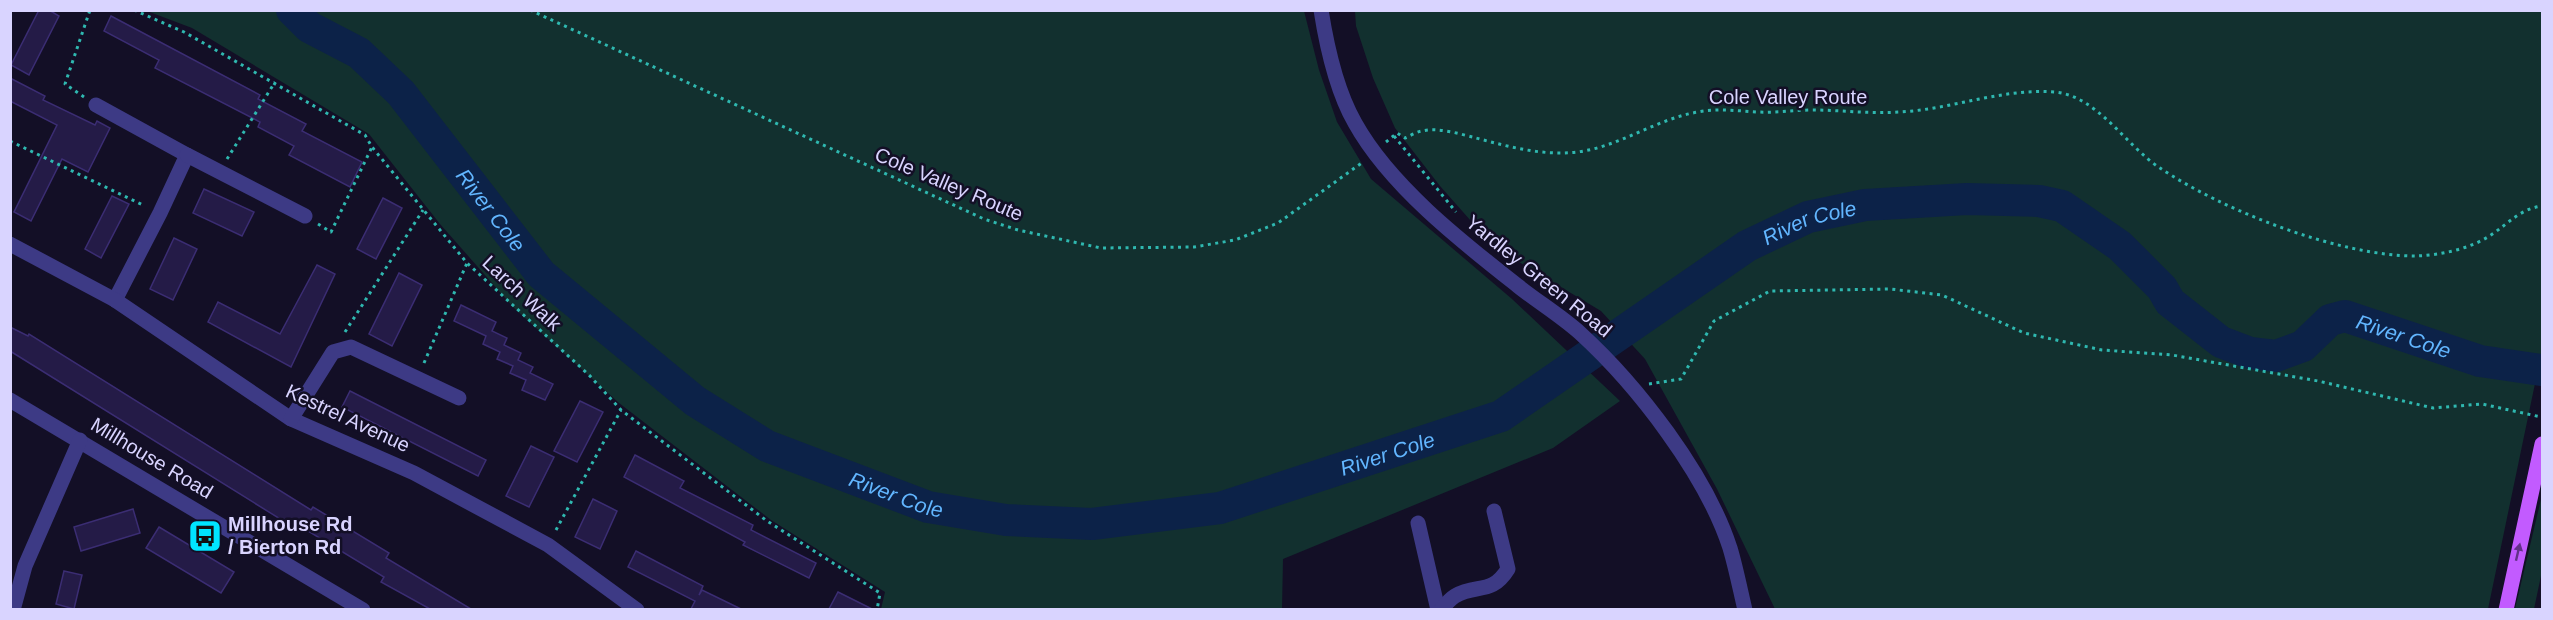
<svg xmlns="http://www.w3.org/2000/svg" width="2553" height="620" viewBox="0 0 2553 620" font-family="Helvetica,sans-serif">
	<rect width="100%" height="100%" fill="#130f26"/>
	<g fill="#12302f">
		<polygon points="147,11 1304,11 1319,70 1337,122 1371,179 1512,299 1620,401 1553,448 1283,559 1282,609 881,609 885,592 771,520 619,403 514,308 440,224 369,134 192,28"/>
		<polygon points="1355,11 2542,11 2542,350 2488,609 1775,609 1717,489 1645,359 1601,311 1494,247 1440,186 1395,128 1373,78 1356,26"/>
		<polygon points="2542,495 2542,571 2534,609 2515,609"/>
	</g>
	<g fill="none" stroke-linecap="round" stroke-linejoin="round">
		<path stroke="#0c2248" stroke-width="32" id="s1" d="M292 10 309 27 359 53 401 93 541 274 695 401 767 446 928 507 1006 520 1092 524 1220 508 1501 416 1747 246 1808 217 1865 205 1967 199 2039 201 2062 206 2120 246 2162 288 2170 302 2221 342 2250 353 2276 356 2303 346 2330 320 2345 316 2480 361 2541 370"/>
	</g>
	<g fill="#241b47" stroke="#3b2d73" stroke-width="1.5">
		<polygon points="39,10 49,10 59,16 29,75 11,65"/>
		<polygon points="111,16 260,95 258,99 306,124 302,131 362,162 350,187 289,155 294,146 258,127 260,122 155,68 159,60 104,31"/>
		<polygon points="10,78 45,96 43,100 95,125 97,121 110,128 88,172 62,159 31,221 14,212 57,125 10,101"/>
		<polygon points="204,189 254,212 242,236 193,213"/>
		<polygon points="112,196 129,204 101,258 85,249"/>
		<polygon points="383,198 402,208 376,259 357,249"/>
		<polygon points="174,238 197,249 173,300 150,289"/>
		<polygon points="317,265 335,274 291,367 208,322 218,302 280,334"/>
		<polygon points="399,273 422,285 392,346 369,334"/>
		<polygon points="461,305 496,322 492,331 507,338 504,345 521,353 518,360 533,367 530,373 553,384 545,400 522,390 526,380 510,373 513,366 497,359 500,352 483,344 486,336 454,321"/>
		<polygon points="10,327 28,336 29,334 311,510 313,507 389,553 386,558 471,609 430,609 381,582 384,577 295,523 293,527 10,351"/>
		<polygon points="350,391 486,460 478,476 342,407"/>
		<polygon points="580,401 603,412 577,462 554,451"/>
		<polygon points="531,446 554,457 529,507 506,496"/>
		<polygon points="635,455 684,481 680,488 753,525 751,530 816,563 809,578 743,545 745,542 624,477"/>
		<polygon points="593,499 617,511 600,549 575,537"/>
		<polygon points="133,509 140,533 81,551 74,527"/>
		<polygon points="159,527 234,572 221,593 146,548"/>
		<polygon points="636,551 703,586 699,595 702,590 741,609 691,609 695,601 628,567"/>
		<polygon points="64,571 82,575 74,609 56,604"/>
		<polygon points="838,592 872,609 829,609"/>
	</g>
	<g fill="none" stroke-linecap="round" stroke-linejoin="round">
		<g stroke="#2fb8b0" stroke-width="3" stroke-dasharray="3 4.5" stroke-linecap="butt">
			<polyline points="134,10 184,32 365,135 372,147 467,263 589,375 621,410 767,521 880,593 877,610"/>
			<polyline points="530,10 984,219 1018,230 1101,248 1194,247 1235,240 1278,223 1363,162"/>
			<polyline points="84,97 65,84 90,10"/>
			<polyline points="1394,136 1456,212"/>
			<polyline points="10,141 145,206"/>
			<path d="M1386 142 1397 133 1405 138C1410 136 1416 132 1422 131 1438 127 1460 134 1476 138 1510 147 1542 156 1577 152 1619 147 1656 119 1698 112 1718 108 1738 111 1758 112 1776 113 1794 110 1813 110 1841 110 1869 114 1898 112 1950 110 2001 88 2054 92 2097 95 2126 146 2160 168 2224 211 2339 256 2416 256 2441 255 2470 249 2491 235 2509 223 2520 209 2542 206"/>
			<polyline points="227,159 275,82"/>
			<polyline points="318,224 331,232 372,147"/>
			<polyline points="345,332 423,210"/>
			<polyline points="424,363 467,263"/>
			<polyline points="1649,384 1681,379 1714,321 1770,291 1890,289 1942,295 2024,333 2102,350 2172,355 2318,381 2433,408 2482,404 2541,417"/>
			<polyline points="556,530 621,410"/>
		</g>
		<g stroke="#3d3a85" stroke-width="15">
			<path d="M1321 10C1327 48 1336 90 1355 123 1390 186 1462 242 1518 286 1538 302 1561 316 1580 333 1637 385 1706 474 1730 548 1736 568 1740 589 1745 610"/>
			<polyline points="96,105 187,155 160,213 115,300"/>
			<polyline points="187,155 305,216"/>
			<polyline points="10,244 115,300 291,419 414,473 548,545 637,610"/>
			<polyline points="10,400 363,610"/>
			<polyline points="291,419 333,352 351,347 459,398"/>
			<polyline points="1418,523 1438,610"/>
			<polyline points="13,610 25,566 80,440"/>
			<path d="M1441 610C1445 605 1450 599 1455 596 1477 583 1491 596 1508 569L1494 511"/>
		</g>
		<polyline stroke="#c25bff" stroke-width="15" points="2506,610 2542,444"/>
	</g>
	<defs><path id="oneway-solid" d="M-6-.8H1V-3.2L6.5 0L1 3.2V.8H-6Z" transform="scale(1.5)"/></defs>
	<use fill="#623188" href="#oneway-solid" transform="translate(2518 552) rotate(-77)"/>
	<defs>
		<symbol id="bus-square" viewBox="-11 -11 22 22"><rect x="-9" y="-9" width="18" height="18" rx="4" fill="#00e5ff" stroke="#130f26"/><path d="M-5-6H5V4H4V6H2V4H-2V6H-4V4H-5ZM-3.5-4V0h7V-4ZM-3.5 1.2v1.5H-2V1.2ZM2 1.2v1.5H3.5V1.2Z" fill="#111"/></symbol>
	</defs>
	<g fill-rule="evenodd">
		<use href="#bus-square" x="186" y="517" width="38" height="38"/>
	</g>
	<g text-anchor="middle" dominant-baseline="central" stroke-width="5" stroke-linejoin="round" paint-order="stroke">
		<g font-size="20" fill="#d9d4ff" stroke="#130f26">
			<text x="1788" y="97">Cole Valley Route</text>
			<text transform="translate(949 184) rotate(23)">Cole Valley Route</text>
			<text transform="translate(1539 276) rotate(39)">Yardley Green Road</text>
			<text transform="translate(522 293) rotate(43)">Larch Walk</text>
			<text transform="translate(348 418) rotate(25)">Kestrel Avenue</text>
			<text transform="translate(152 458) rotate(31)">Millhouse Road</text>
		</g>
		<g font-size="20" font-weight="bold" fill="#d9d4ff" stroke="#130f26" text-anchor="start">
			<text x="228" y="524">Millhouse Rd<tspan x="228" dy="23">/ Bierton Rd</tspan></text>
		</g>
		<g font-size="21" font-style="italic" fill="#62b6ff" stroke="#130f26">
			<text stroke="none"><textPath href="#s1" startOffset="286">River Cole</textPath></text>
			<text stroke="none"><textPath href="#s1" startOffset="1780">River Cole</textPath></text>
			<text stroke="none"><textPath href="#s1" startOffset="2448">River Cole</textPath></text>
			<text stroke="none"><textPath href="#s1" startOffset="1294">River Cole</textPath></text>
			<text stroke="none"><textPath href="#s1" startOffset="790">River Cole</textPath></text>
		</g>
	</g>
	<rect width="2553" height="620" fill="none" stroke="#d9d4ff" stroke-width="24"/>
</svg>
